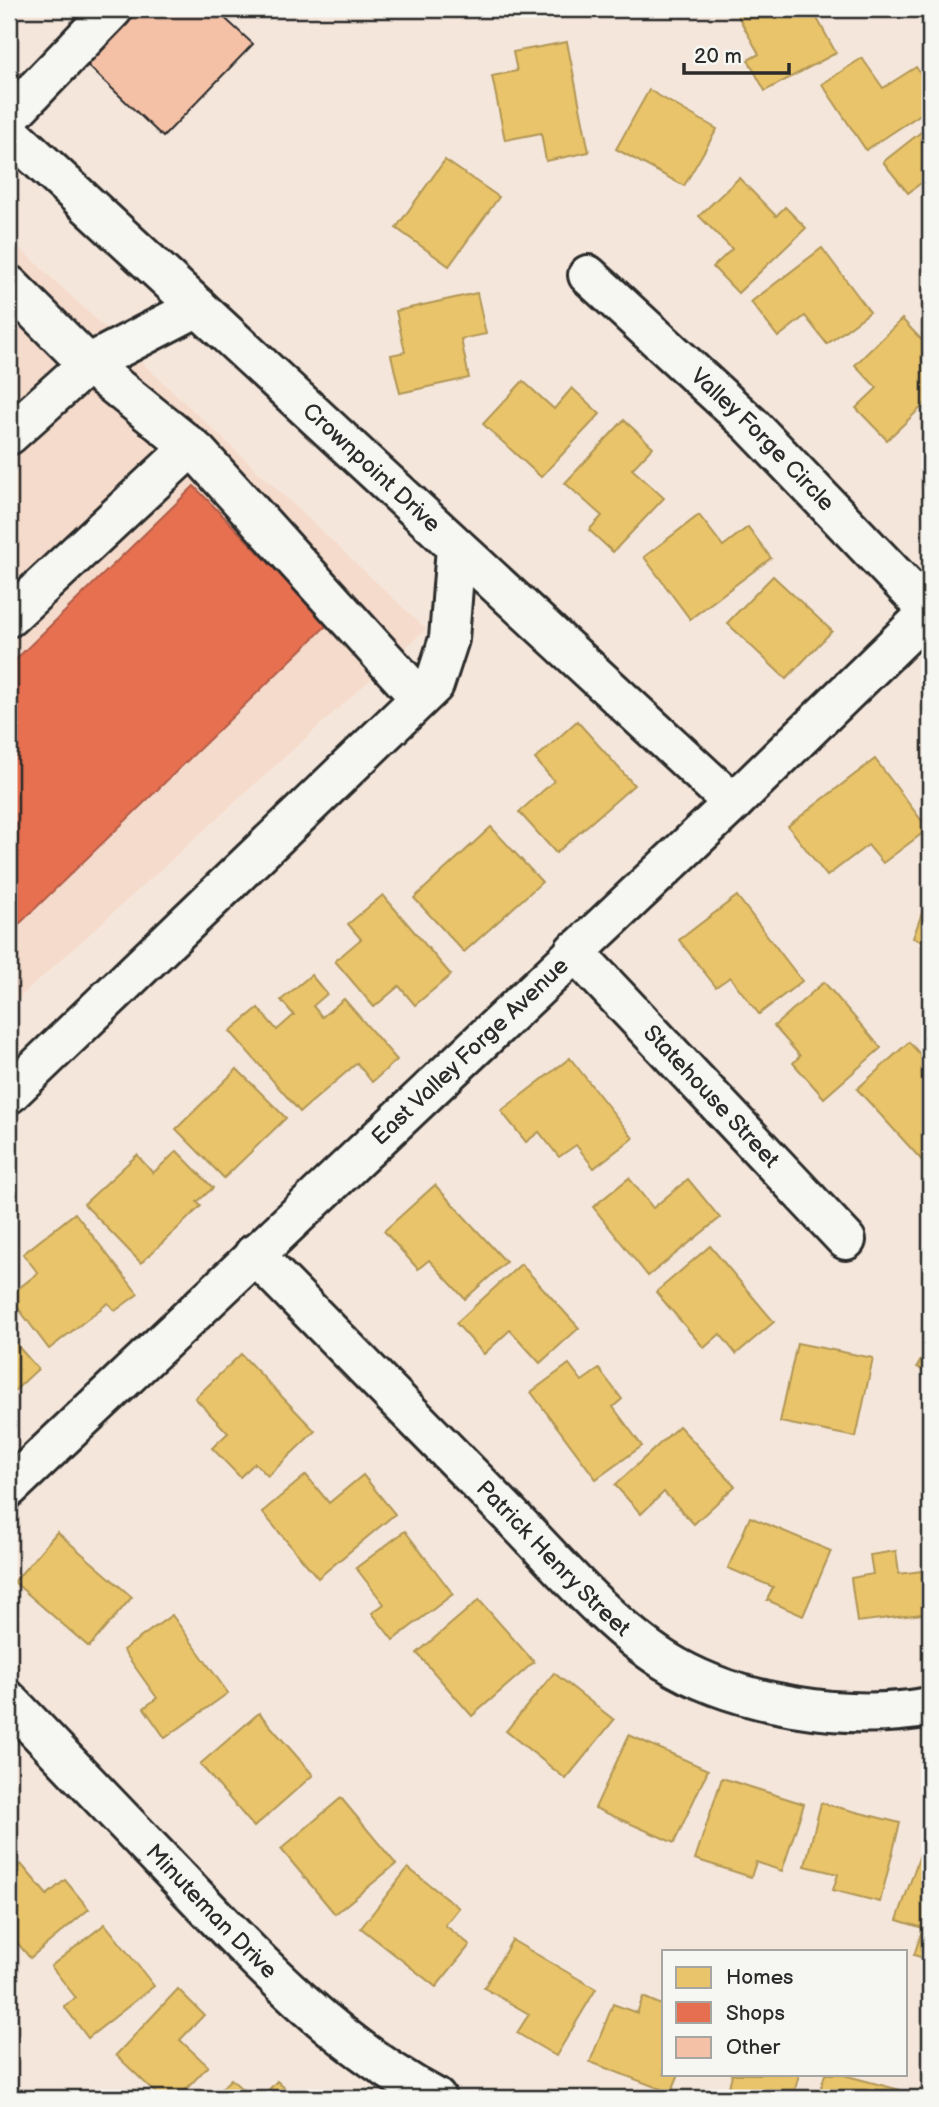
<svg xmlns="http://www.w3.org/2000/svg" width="939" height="2107" viewBox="0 0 939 2107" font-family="'Balsamiq Sans',sans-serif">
	<rect width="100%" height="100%" fill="#f5e6db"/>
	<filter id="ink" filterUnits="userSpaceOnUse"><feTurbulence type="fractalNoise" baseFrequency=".0143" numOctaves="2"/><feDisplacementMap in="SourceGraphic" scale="14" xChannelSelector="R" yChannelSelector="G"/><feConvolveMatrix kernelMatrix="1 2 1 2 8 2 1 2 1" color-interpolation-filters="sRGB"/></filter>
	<g filter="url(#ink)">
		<polygon fill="#f5dbcb" points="9,238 426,629 9,1007"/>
		<g fill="#e9c46a" stroke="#b09657" stroke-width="2">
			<polygon points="734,9 812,9 836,53 765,91 748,60 759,54"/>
			<polygon points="567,42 589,152 546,161 541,133 505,140 492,76 517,71 513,52"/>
			<polygon points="862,58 883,88 916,67 930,88 930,108 866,150 822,84"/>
			<polygon points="649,90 717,129 684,186 616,149"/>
			<polygon points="930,125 930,176 908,193 883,162"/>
			<polygon points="445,160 499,197 449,266 396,228"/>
			<polygon points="739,178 776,216 785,207 806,228 738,293 713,267 732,249 699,216"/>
			<polygon points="822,248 870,312 827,344 805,316 778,337 751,302"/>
			<polygon points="477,293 486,334 461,339 469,378 400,393 391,355 405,352 396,311"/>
			<polygon points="902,319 930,349 930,399 887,440 856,408 877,388 855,365"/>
			<polygon points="523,381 554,409 572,388 600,414 541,477 483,424"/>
			<polygon points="624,420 653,447 632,469 664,498 613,552 589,530 602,516 565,483"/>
			<polygon points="699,515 723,546 748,527 771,558 690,619 644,557"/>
			<polygon points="773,576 832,631 786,679 727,623"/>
			<polygon points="577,721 634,785 556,853 519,812 554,781 535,759"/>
			<polygon points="875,759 928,829 883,863 868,845 827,876 788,826"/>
			<polygon points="491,827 542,882 464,952 414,898"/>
			<polygon points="930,891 930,944 913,938"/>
			<polygon points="383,895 451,975 415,1005 399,986 374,1007 335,961 361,939 348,924"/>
			<polygon points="737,896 802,981 759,1014 730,977 716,987 679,940"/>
			<polygon points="311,975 327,994 313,1006 322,1017 344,999 397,1060 372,1082 357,1063 300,1112 230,1031 258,1008 277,1030 294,1015 281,1000"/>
			<polygon points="824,982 881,1048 824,1098 793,1063 800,1056 774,1026"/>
			<polygon points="909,1042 930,1065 930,1073 922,1081 930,1090 930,1163 927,1166 857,1089"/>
			<polygon points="570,1058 633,1138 594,1168 576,1145 559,1157 539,1132 526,1142 501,1111"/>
			<polygon points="237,1069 286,1118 224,1178 176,1129"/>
			<polygon points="177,1151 213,1188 197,1202 201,1206 141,1263 84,1204 137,1155 153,1173"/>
			<polygon points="629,1178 653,1208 688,1179 720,1218 648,1276 593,1207"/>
			<polygon points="435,1185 506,1262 465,1299 429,1260 418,1269 384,1231"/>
			<polygon points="75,1213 138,1294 115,1311 108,1303 49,1349 9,1296 38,1273 23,1254"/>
			<polygon points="710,1246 774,1322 736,1354 720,1334 704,1348 656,1292"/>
			<polygon points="521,1264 579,1328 540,1363 510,1330 484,1354 456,1323"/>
			<polygon points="9,1336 38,1369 9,1396"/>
			<polygon points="797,1343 873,1358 856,1437 780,1422"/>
			<polygon points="930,1345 930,1375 917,1367"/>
			<polygon points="241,1354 315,1431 268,1476 255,1463 240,1477 212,1448 228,1433 195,1398"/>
			<polygon points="569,1364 582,1381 599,1369 622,1399 613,1407 642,1446 596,1479 531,1392"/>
			<polygon points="679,1426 735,1486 694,1524 664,1492 641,1514 615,1485"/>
			<polygon points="306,1475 329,1503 363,1475 395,1514 318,1578 262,1512"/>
			<polygon points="750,1517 831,1551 803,1616 767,1600 773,1587 728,1568"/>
			<polygon points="405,1531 453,1594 393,1640 372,1613 384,1604 356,1568"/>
			<polygon points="57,1532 132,1597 89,1647 14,1582"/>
			<polygon points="896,1551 899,1574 930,1570 930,1613 857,1622 851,1578 873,1574 870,1555"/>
			<polygon points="479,1600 534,1662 472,1716 417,1653"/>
			<polygon points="172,1615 228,1693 165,1738 144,1708 157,1698 123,1650"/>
			<polygon points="554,1673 614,1720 566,1779 506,1731"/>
			<polygon points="259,1713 313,1775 254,1827 200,1764"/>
			<polygon points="629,1735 708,1770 674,1843 595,1808"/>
			<polygon points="722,1778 804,1804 782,1871 756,1862 751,1877 695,1859"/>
			<polygon points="341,1798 396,1864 335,1914 281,1849"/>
			<polygon points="821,1803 900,1823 880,1902 833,1890 838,1874 805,1866"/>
			<polygon points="923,1846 930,1849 930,1960 914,1955 923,1928 897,1920"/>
			<polygon points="21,1864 47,1895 65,1880 89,1909 30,1958 9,1933 9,1874"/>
			<polygon points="408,1868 459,1908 445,1925 470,1945 436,1987 361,1928"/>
			<polygon points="105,1924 154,1986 88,2038 64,2006 76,1998 51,1966"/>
			<polygon points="512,1940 596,1989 556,2056 517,2033 529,2014 484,1988"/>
			<polygon points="178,1989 204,2015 180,2040 208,2066 178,2098 161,2098 116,2055"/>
			<polygon points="643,1997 664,2006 664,2074 679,2074 671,2093 590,2062 613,2004 637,2013"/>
			<polygon points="732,2074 799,2074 793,2098 727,2096"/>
			<polygon points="825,2074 840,2074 900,2090 898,2098 818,2098"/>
			<polygon points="231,2079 252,2098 212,2098"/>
			<polygon points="277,2081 289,2092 283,2098 261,2098"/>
		</g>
		<polygon fill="#e76f51" stroke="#af5b46" stroke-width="2" points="194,486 328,624 9,934 9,666"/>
		<polygon fill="#f4c1a6" stroke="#2b2b2b" stroke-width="2" points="129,9 216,10 253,44 163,137 81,59"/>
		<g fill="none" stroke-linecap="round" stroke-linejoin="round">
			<defs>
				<g id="minor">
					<polyline points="9,117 113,9"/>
					<path id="s1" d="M9 132 733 803"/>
					<path id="s2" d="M588 275 751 425 930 612"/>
					<polyline points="9,285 88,364 198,307"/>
					<polyline points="9,435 88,364 197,452 420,698"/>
					<polyline points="9,617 191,447"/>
					<path id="s3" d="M574 951 846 1240"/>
					<polyline points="9,1094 434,685 449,639 456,547"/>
					<path id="s4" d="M254 1254C340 1341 425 1428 510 1515 557 1563 608 1624 664 1660 735 1705 848 1722 930 1707"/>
					<path id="s5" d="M9 1488 733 803 930 611"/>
					<path id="s6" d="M9 1701C68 1763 127 1824 186 1886 262 1966 337 2045 436 2098"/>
				</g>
			</defs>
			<use href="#minor" stroke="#2b2b2b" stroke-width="44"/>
			<use href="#minor" stroke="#f6f6f2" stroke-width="38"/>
		</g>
	</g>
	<g text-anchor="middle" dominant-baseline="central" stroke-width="7" stroke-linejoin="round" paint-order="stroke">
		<g font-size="23" fill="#2b2b2b" stroke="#f6f6f2">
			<text stroke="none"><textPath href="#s2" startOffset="240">Valley Forge Circle</textPath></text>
			<text stroke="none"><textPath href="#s1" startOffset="494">Crownpoint Drive</textPath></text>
			<text stroke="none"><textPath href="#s5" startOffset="635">East Valley Forge Avenue</textPath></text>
			<text stroke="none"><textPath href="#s3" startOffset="200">Statehouse Street</textPath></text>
			<text stroke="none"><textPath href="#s4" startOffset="427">Patrick Henry Street</textPath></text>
			<text stroke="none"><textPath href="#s6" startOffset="292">Minuteman Drive</textPath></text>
		</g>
	</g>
	<rect width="939" height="2107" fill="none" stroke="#f6f6f2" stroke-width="35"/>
	<rect x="18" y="18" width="904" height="2072" fill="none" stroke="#2b2b2b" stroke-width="2.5" filter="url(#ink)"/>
	<rect x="662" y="1950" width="245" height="126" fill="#f6f6f2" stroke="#a5a5a2" stroke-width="2"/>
	<rect x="676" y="1967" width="35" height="21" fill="#e9c46a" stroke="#a5a5a2" stroke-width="2"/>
	<text x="726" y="1984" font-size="21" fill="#2b2b2b">Homes</text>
	<rect x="676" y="2002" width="35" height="21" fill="#e76f51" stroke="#a5a5a2" stroke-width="2"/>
	<text x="726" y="2020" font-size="21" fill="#2b2b2b">Shops</text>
	<rect x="676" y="2037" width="35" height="21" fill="#f4c1a6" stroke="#a5a5a2" stroke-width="2"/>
	<text x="726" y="2054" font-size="21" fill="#2b2b2b">Other</text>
	<path d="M684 63v10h105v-10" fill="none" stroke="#2b2b2b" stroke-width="3.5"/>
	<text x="694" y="63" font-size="21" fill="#2b2b2b" stroke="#f6f6f2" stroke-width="5" paint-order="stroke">20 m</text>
</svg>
